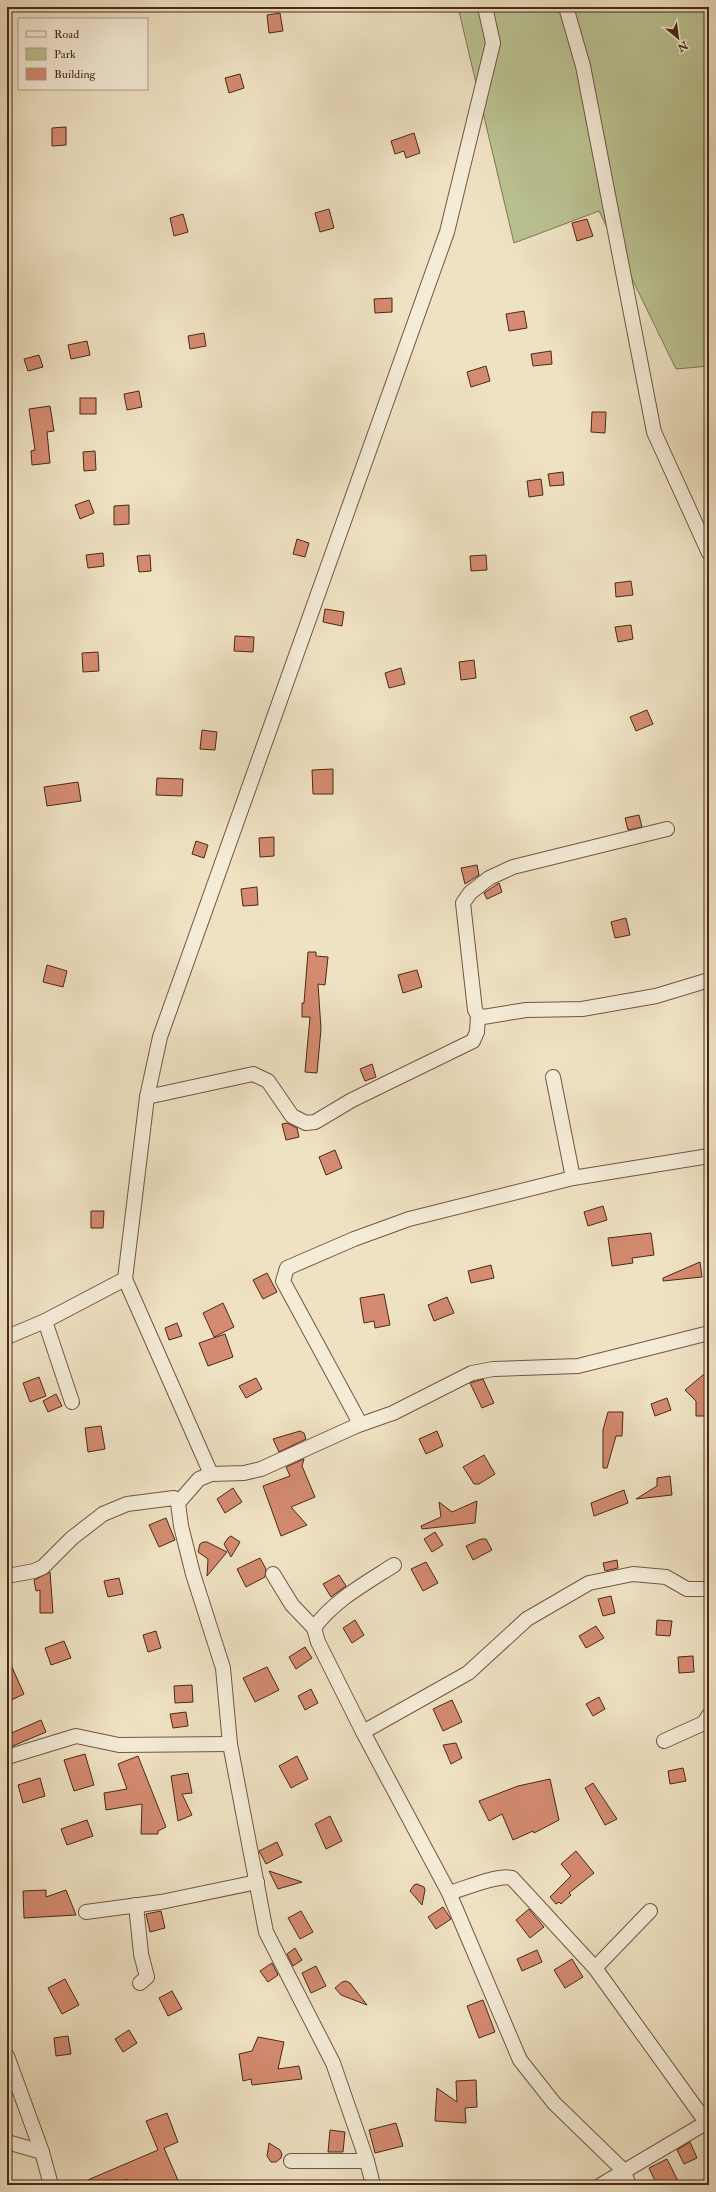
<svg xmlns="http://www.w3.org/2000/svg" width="716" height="2192" viewBox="0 0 716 2192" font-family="'IM FELL Double Pica',serif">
	<rect width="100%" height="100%" fill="#efe2c3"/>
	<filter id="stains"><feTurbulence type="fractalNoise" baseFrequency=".005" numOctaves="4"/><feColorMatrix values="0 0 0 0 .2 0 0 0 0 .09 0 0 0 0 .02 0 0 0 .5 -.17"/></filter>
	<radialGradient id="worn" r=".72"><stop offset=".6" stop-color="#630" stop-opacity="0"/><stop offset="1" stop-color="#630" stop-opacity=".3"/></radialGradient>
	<polygon fill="#bbc393" stroke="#827654" points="458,7 709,7 709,366 676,369 599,211 514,243"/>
	<g fill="#d48b71" stroke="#4a2916">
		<polygon points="280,13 283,31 269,33 267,15"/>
		<polygon points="240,74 244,88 229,93 225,78"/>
		<polygon points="66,127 66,145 52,146 52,128"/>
		<polygon points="414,133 420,153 406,158 404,151 395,154 391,141"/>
		<polygon points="329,209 334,228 320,232 315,213"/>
		<polygon points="183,214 188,232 174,236 170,218"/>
		<polygon points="587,219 593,236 577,241 572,223"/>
		<polygon points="392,298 392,312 375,313 374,299"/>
		<polygon points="524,311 527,328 509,331 506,314"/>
		<polygon points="204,333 206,346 190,349 188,336"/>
		<polygon points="87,341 90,355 71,359 68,345"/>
		<polygon points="551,351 552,364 533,366 531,354"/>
		<polygon points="39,355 43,367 28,371 24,359"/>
		<polygon points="486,366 490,381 471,387 467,372"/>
		<polygon points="139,391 142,407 127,410 124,394"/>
		<rect x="80" y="398" width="16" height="16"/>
		<polygon points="50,406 54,431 47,432 50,463 32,465 31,451 35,450 29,409"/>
		<polygon points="592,412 606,412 605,433 591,432"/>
		<polygon points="95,451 96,470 84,471 83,452"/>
		<polygon points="563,472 564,485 550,486 548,474"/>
		<polygon points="541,479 543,495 529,497 527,481"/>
		<polygon points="89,500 94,513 80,519 75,505"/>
		<polygon points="129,505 129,524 114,525 114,506"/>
		<polygon points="297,539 309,543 305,557 293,554"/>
		<polygon points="103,553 104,566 88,568 86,555"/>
		<polygon points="150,555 151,571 139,572 137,556"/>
		<polygon points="486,555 487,570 471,571 470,556"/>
		<polygon points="631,581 633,595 616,597 615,583"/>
		<polygon points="325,609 344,612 342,626 323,622"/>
		<polygon points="631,625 633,639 618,642 615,627"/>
		<polygon points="235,636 254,637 253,652 234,651"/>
		<polygon points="98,652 99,671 83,672 82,653"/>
		<polygon points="474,660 476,678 461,680 459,662"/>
		<polygon points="401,668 405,684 389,688 385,673"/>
		<polygon points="647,710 653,724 636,731 630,717"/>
		<polygon points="202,730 217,732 215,750 200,749"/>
		<polygon points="333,769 333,794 313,794 312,770"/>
		<polygon points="157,778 183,779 182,796 156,795"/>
		<polygon points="78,782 81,801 47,806 44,787"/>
		<polygon points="639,815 642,827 628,830 625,818"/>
		<polygon points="274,837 274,856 260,857 259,838"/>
		<polygon points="196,841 208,845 204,858 192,854"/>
		<polygon points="477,865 479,875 465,884 461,868"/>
		<polygon points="499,883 502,892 487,899 484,893"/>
		<polygon points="257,887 258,905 243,906 241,889"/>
		<polygon points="626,918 630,935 615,938 611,922"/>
		<polygon points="308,952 316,952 316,956 328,957 325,985 318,984 321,1029 317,1073 305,1072 310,1017 302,1017 302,1003 304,1003"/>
		<polygon points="47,965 67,971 63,987 43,982"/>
		<polygon points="417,970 422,987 403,993 398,975"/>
		<polygon points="372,1064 376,1077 365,1081 360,1069"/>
		<polygon points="287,1123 297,1128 299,1137 286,1140 282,1124"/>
		<polygon points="335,1150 342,1168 326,1175 319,1157"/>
		<polygon points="603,1206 607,1220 588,1226 584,1212"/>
		<polygon points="91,1211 104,1211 103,1228 91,1228"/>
		<polygon points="651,1233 654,1255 632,1258 633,1263 612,1266 608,1238"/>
		<polygon points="700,1262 702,1277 663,1281 663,1278"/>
		<polygon points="491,1265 494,1278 471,1283 468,1271"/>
		<polygon points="267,1273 277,1292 263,1299 253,1280"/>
		<polygon points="384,1294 390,1325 375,1328 374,1321 364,1323 360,1298"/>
		<polygon points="447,1297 454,1313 434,1321 428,1305"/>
		<polygon points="223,1303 234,1327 214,1337 203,1313"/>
		<polygon points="177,1323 182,1336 169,1340 165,1328"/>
		<polygon points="225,1334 233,1357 208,1366 199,1343"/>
		<polygon points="709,1370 709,1416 696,1416 696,1401 685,1390"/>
		<polygon points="39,1377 46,1396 30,1402 23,1383"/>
		<polygon points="256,1378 262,1389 246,1398 239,1386"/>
		<polygon points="483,1379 494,1403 482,1408 470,1383"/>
		<polygon points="56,1394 62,1406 48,1412 43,1401"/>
		<polygon points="667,1398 671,1410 655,1416 651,1404"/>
		<polygon points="608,1412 623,1412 622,1436 616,1436 607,1468 603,1468 603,1430"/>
		<polygon points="101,1426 105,1449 88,1452 85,1428"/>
		<polygon points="300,1431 304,1433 306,1439 279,1452 273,1439"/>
		<polygon points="437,1431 443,1446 426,1454 419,1439"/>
		<polygon points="484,1455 495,1474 479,1484 474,1484 463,1467"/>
		<polygon points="304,1459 302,1466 315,1497 291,1507 307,1525 281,1536 263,1486 290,1476 286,1467"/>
		<polygon points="670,1476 672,1495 636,1499 657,1486 657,1478"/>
		<polygon points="233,1488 242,1502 225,1513 217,1499"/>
		<polygon points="624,1490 628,1503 594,1516 591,1503"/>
		<polygon points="477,1501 475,1523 422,1529 421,1526 441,1517 439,1502 452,1512"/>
		<polygon points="166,1518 175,1540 159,1547 149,1525"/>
		<polygon points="435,1532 443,1545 432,1552 424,1539"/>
		<polygon points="231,1536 240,1542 231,1557 224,1544 228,1538"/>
		<polygon points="481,1539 486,1539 492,1550 473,1560 466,1546"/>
		<polygon points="203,1542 207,1542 227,1552 207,1576 208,1559 198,1552 200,1544"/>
		<polygon points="260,1558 266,1569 265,1577 246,1587 237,1569"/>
		<polygon points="617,1560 618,1568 605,1571 603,1563"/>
		<polygon points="426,1562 438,1583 423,1591 411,1569"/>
		<polygon points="50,1572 53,1613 40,1613 40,1590 36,1591 34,1580"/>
		<polygon points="339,1575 346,1586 331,1597 323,1584"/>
		<polygon points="119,1578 123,1594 108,1597 104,1581"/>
		<polygon points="611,1596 615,1613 603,1616 598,1599"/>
		<polygon points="355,1620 364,1635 352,1643 343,1628"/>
		<polygon points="657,1620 672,1621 670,1636 656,1635"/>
		<polygon points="596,1626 604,1638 586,1648 579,1636"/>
		<polygon points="156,1631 161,1648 148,1652 143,1635"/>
		<polygon points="64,1641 71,1658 51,1665 45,1648"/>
		<polygon points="305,1647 312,1658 296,1669 289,1657"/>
		<polygon points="7,1656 24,1694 7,1702"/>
		<polygon points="693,1656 694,1672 679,1673 678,1657"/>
		<polygon points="267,1667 279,1690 255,1702 243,1678"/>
		<polygon points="192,1685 193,1702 175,1703 174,1686"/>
		<polygon points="311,1689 318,1703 305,1710 298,1696"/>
		<polygon points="599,1697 605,1709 593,1716 586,1704"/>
		<polygon points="452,1700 462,1722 443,1731 433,1709"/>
		<polygon points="186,1712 188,1726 173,1728 170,1714"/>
		<polygon points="41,1720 46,1732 8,1748 7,1735"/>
		<polygon points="456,1743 462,1758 451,1764 443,1745"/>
		<polygon points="85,1754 94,1785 74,1791 64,1760"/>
		<polygon points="138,1756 166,1827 158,1831 158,1834 141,1834 142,1804 106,1810 104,1793 127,1789 118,1764"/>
		<polygon points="297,1756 308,1779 291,1788 279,1766"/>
		<polygon points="683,1768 686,1781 670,1784 668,1771"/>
		<polygon points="188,1773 192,1793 182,1794 192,1815 178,1821 171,1776"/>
		<polygon points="40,1778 45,1796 23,1803 18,1785"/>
		<polygon points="550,1779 559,1820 534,1833 533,1831 513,1840 502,1814 489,1821 479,1801 518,1786"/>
		<polygon points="593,1783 617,1819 605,1825 585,1788"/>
		<polygon points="330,1816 342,1841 326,1849 315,1824"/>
		<polygon points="87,1820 93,1836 67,1845 61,1829"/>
		<polygon points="277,1842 283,1855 266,1864 259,1851"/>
		<polygon points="576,1851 594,1873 569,1893 571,1895 561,1904 559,1902 556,1904 550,1897 571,1876 561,1864"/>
		<polygon points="269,1871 302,1882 278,1889"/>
		<polygon points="417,1884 424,1887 425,1890 422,1905 410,1891 414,1885"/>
		<polygon points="46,1890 46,1897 66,1890 76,1915 24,1918 23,1891"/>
		<polygon points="443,1907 451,1919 436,1929 428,1917"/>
		<polygon points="529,1909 544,1927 530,1938 516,1920"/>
		<polygon points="161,1911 165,1928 150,1932 146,1914"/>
		<polygon points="301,1911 313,1932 300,1939 288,1918"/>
		<polygon points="295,1948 302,1960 293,1966 287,1954"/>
		<polygon points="537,1950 542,1962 522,1971 517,1959"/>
		<polygon points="572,1959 583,1977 565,1988 554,1970"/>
		<polygon points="272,1963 278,1975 268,1982 260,1971"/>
		<polygon points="316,1966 326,1986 311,1993 302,1973"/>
		<polygon points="65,1979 79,2005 62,2014 48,1988"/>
		<polygon points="346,1981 350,1983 367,2005 341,1995 335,1988 342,1982"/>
		<polygon points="172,1991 182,2009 168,2016 159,1998"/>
		<polygon points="483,2000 495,2032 479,2038 467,2006"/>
		<polygon points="129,2030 137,2043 123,2052 115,2039"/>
		<polygon points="68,2036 71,2054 56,2056 54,2038"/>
		<polygon points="258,2037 284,2042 278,2069 299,2066 302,2079 252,2085 251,2079 243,2081 239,2054 252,2051"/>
		<polygon points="476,2080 477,2107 465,2108 466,2123 435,2121 437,2088 457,2102 456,2081"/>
		<polygon points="167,2113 178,2142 164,2148 180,2185 129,2185 127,2179 113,2185 76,2185 158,2150 146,2121"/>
		<polygon points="396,2123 403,2146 375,2153 369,2130"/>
		<polygon points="330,2130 345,2132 343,2152 328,2152"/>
		<polygon points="690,2142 697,2158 684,2164 677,2150"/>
		<polygon points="269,2143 280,2150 282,2154 281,2158 276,2162 271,2162 267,2156"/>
		<polygon points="667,2159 680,2185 657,2185 649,2168"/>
	</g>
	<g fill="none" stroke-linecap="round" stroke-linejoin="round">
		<defs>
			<g id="street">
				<polyline points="566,7 583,66 654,432 709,553"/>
				<polyline points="667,829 513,867 489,878 470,893 463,903 475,1010 478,1015 483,1017 526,1010 582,1009 656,996 709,980"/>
				<polyline points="553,1077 573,1178"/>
				<polyline points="147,1097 253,1074 268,1081 292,1116 306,1123 315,1122 352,1100 473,1041 477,1032 478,1015"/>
				<polyline points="45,1321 72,1402"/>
				<polyline points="7,1337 45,1321 125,1279"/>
				<polyline points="356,1426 393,1413 472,1373 493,1369 578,1366 709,1333"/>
				<polyline points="211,1474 125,1279 147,1097 160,1037 447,232 493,43 485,7"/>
				<polyline points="178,1503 199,1479 211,1474 244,1473 261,1469 356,1426 358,1420 355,1414 283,1281 287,1268 354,1239 409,1219 573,1178 709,1156"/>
				<path d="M394 1565C366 1583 333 1601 314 1628L318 1642 363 1732 449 1893 520 2060 554 2103 623 2170 629 2185"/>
				<polyline points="273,1574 292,1605 314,1628"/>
				<polyline points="7,1576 34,1571 43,1567 72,1538 103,1514 127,1504 174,1498 178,1503 181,1526 193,1574 223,1668 230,1744 266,1932 333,2063 367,2161 373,2185"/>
				<polyline points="363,1732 468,1673 527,1619 589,1583 633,1574 666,1577 687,1589 709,1589"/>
				<polyline points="664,1741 704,1723 709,1715"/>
				<polyline points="7,1757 76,1736 119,1745 230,1744"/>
				<path d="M449 1893C464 1889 498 1874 512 1878L595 1968 706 2122"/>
				<polyline points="136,1905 141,1954 147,1977 140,1983"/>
				<polyline points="86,1912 161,1902 257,1882"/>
				<polyline points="595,1968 650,1911"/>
				<polyline points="7,2056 42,2152 51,2185"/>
				<polyline points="7,2142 42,2152"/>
				<polyline points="291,2161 367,2161"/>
				<polyline points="601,2185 709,2121"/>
			</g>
		</defs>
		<use href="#street" stroke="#735741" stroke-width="16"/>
		<use href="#street" stroke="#f5ecd8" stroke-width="14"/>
	</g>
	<rect width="716" height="2192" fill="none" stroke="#efe2c3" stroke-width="24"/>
	<rect x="8" y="8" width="700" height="2176" fill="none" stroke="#4a2916" stroke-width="2"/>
	<rect x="12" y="12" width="692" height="2168" fill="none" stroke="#4a2916"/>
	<rect x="18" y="18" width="130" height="72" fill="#f5ecd8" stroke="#b19e8a"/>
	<rect x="26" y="31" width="20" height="6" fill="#f5ecd8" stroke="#b19e8a"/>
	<text x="54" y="38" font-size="12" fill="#4a2916">Road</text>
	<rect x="26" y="48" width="20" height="12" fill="#bbc393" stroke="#b19e8a"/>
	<text x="54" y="58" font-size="12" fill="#4a2916">Park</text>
	<rect x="26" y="68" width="20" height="12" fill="#d48b71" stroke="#b19e8a"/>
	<text x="54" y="78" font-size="12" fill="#4a2916">Building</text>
	<g transform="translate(678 38) rotate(151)" stroke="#f5ecd8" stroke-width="3" paint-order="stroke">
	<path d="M0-3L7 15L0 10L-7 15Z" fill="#4a2916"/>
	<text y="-6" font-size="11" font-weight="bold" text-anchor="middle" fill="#4a2916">N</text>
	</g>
	<rect width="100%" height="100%" filter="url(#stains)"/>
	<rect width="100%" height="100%" fill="url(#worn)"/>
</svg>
